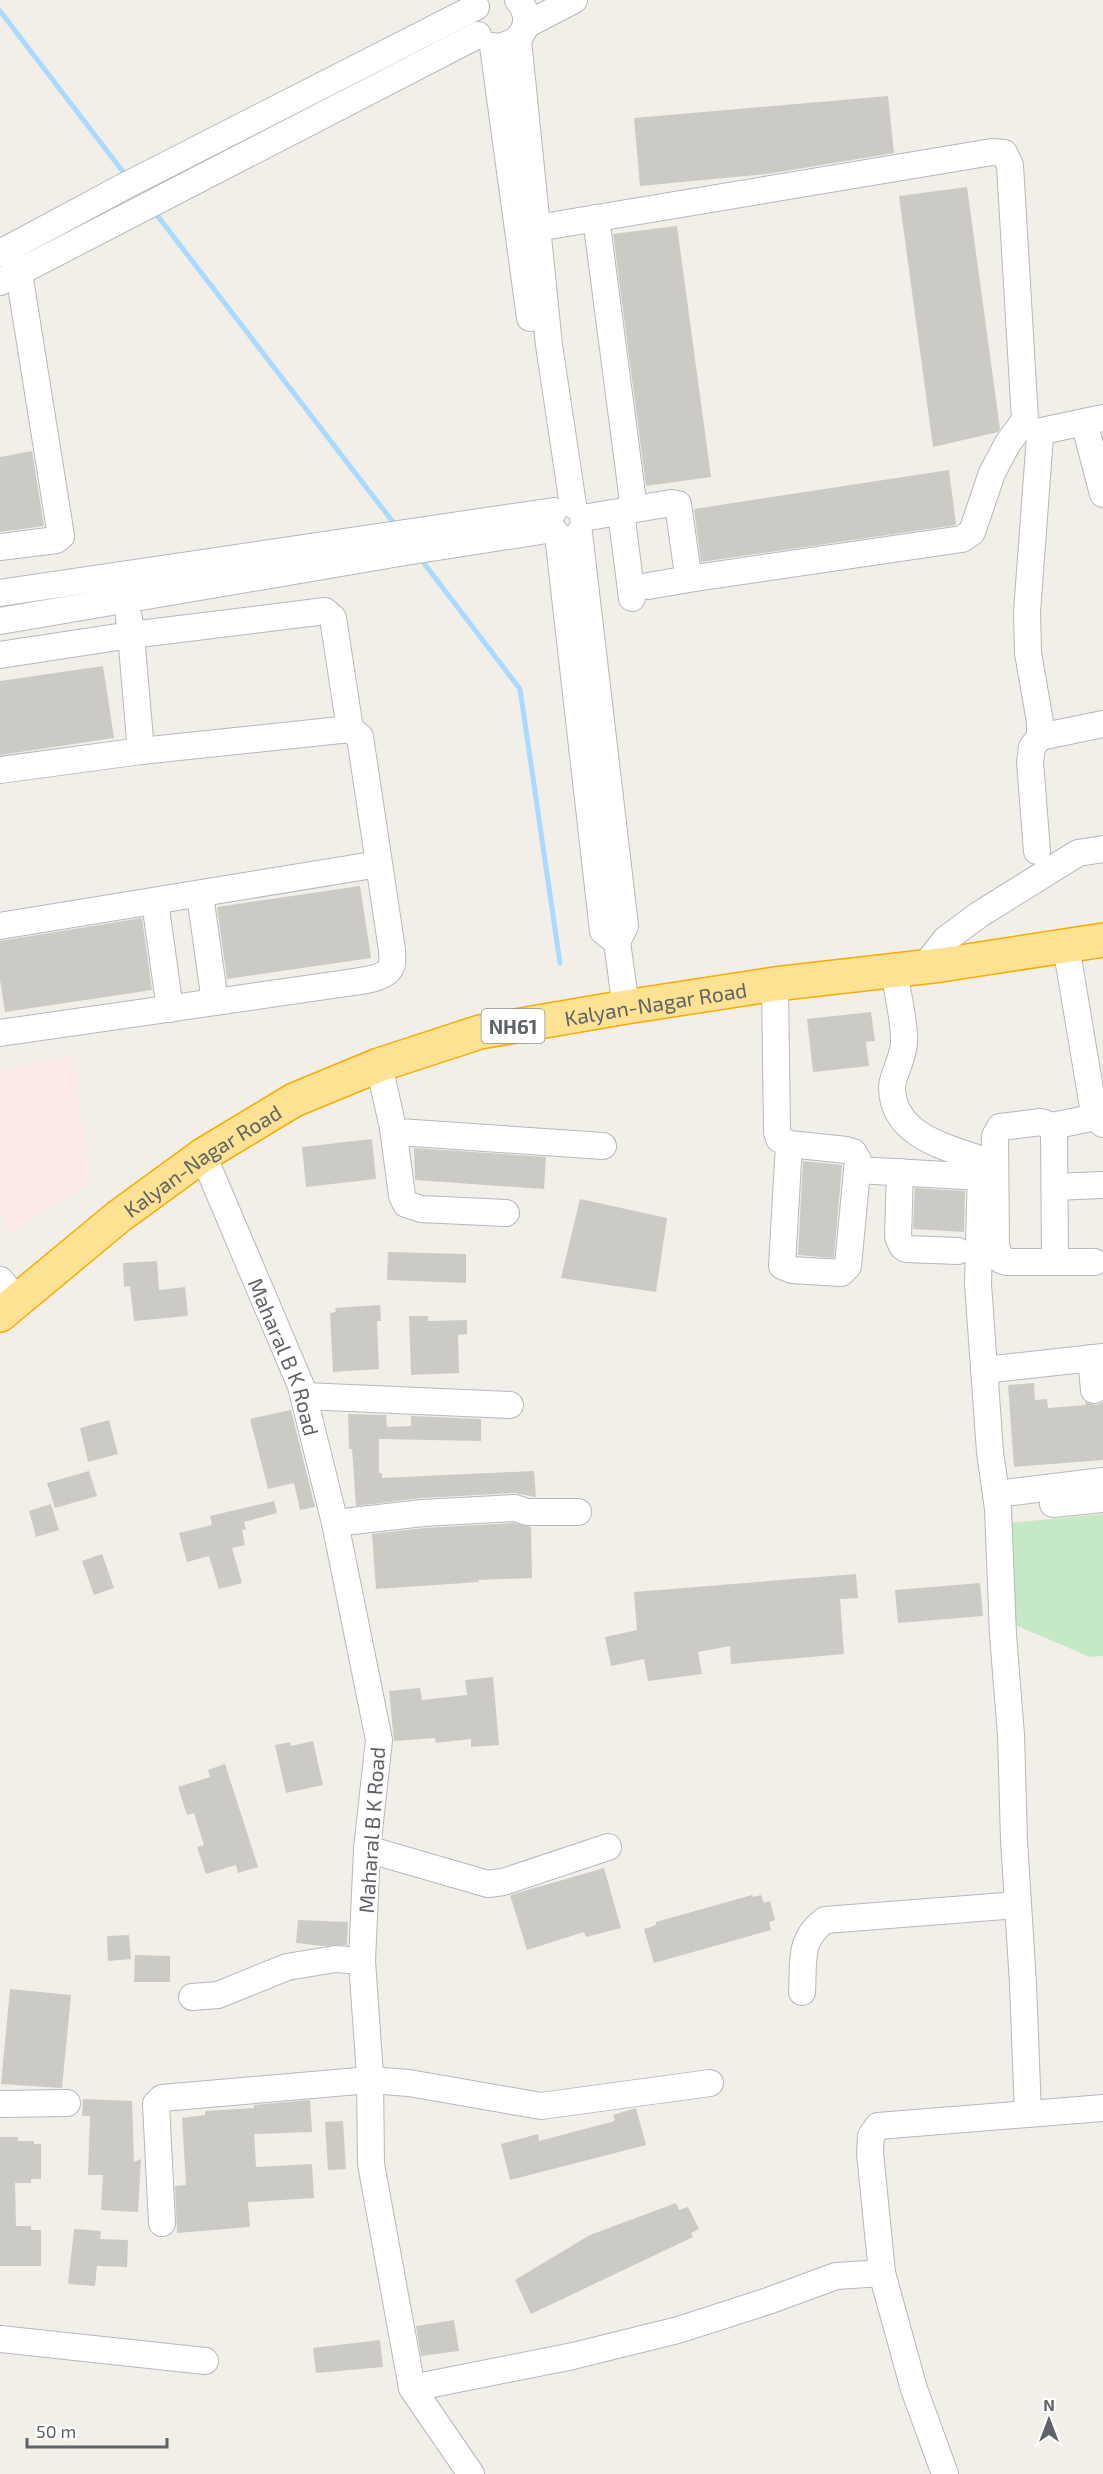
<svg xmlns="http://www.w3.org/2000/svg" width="1103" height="2474" viewBox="0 0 1103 2474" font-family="'Exo 2',sans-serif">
	<rect width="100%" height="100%" fill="#f1efe8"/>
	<polygon fill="#fce8e6" points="73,1056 90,1183 10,1233 0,1210 0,1070"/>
	<polygon fill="#c5e8c5" points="1103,1514 1103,1656 1090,1657 1006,1621 1007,1523"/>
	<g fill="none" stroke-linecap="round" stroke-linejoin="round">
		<g stroke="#aadaff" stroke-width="5">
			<polyline points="0,11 127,177"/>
			<polyline points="153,210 396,526"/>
			<polyline points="420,558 520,689 560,963"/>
		</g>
	</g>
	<g fill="#cccac5">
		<polygon points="888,96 894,153 767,174 640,186 634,118"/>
		<polygon points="967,187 1000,429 998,432 933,447 899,196"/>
		<polygon points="677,226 711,477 646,486 613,234"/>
		<polygon points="32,451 44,526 0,532 0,457"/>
		<polygon points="949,470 956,525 701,562 694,509"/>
		<polygon points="103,666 114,738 0,755 0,681"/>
		<polygon points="360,886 371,958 227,979 217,907"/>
		<polygon points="142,918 152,990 5,1012 0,980 0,941"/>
		<polygon points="871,1012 875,1041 866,1042 869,1066 813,1072 807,1019"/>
		<polygon points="372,1139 376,1179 306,1187 302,1147"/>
		<polygon points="414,1148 546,1157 544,1189 415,1180"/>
		<polygon points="803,1161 842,1165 834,1258 798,1255"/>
		<polygon points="915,1188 965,1191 964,1232 913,1229"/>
		<polygon points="580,1199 667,1218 656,1292 561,1278"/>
		<polygon points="388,1252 466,1254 466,1283 387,1280"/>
		<polygon points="157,1261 159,1290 185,1287 188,1316 134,1321 130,1286 124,1287 123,1263"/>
		<polygon points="380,1305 381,1321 377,1321 379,1369 333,1372 330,1313 336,1312 335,1308"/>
		<polygon points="409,1316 428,1316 428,1321 467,1320 467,1334 458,1335 459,1373 411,1375"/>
		<polygon points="1034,1383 1035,1400 1047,1399 1048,1408 1086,1405 1085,1402 1096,1405 1103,1402 1103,1460 1014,1467 1008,1385"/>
		<polygon points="291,1410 315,1507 300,1510 294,1483 268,1489 250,1419"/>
		<polygon points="348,1414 386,1415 387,1427 411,1426 411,1416 481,1419 481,1441 379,1439 379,1473 382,1473 382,1478 534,1471 536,1497 514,1493 422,1498 356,1506 352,1449 349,1449"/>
		<polygon points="109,1420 118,1454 88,1462 80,1428"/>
		<polygon points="89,1471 97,1496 55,1508 47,1483"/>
		<polygon points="274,1501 277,1513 244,1522 246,1529 242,1530 245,1545 232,1548 242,1583 219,1589 209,1556 187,1562 179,1533 212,1525 210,1516"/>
		<polygon points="51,1504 59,1530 36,1537 29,1511"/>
		<polygon points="513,1523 531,1527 532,1578 478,1580 479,1582 376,1589 372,1534 424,1528"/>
		<polygon points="102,1554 114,1588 94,1595 82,1561"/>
		<polygon points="856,1574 858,1598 840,1599 844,1654 731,1664 730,1646 698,1652 702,1674 648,1681 644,1659 611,1666 605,1637 637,1630 634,1592"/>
		<polygon points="980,1583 983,1616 898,1623 895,1590"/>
		<polygon points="493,1677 499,1745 471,1747 471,1739 436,1743 435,1738 394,1741 389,1691 420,1688 422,1700 467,1695 465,1680"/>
		<polygon points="313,1741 323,1785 286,1793 275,1745 290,1742 291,1746"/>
		<polygon points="225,1764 258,1867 238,1873 236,1865 206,1874 197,1847 204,1845 194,1813 187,1815 178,1787 210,1777 208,1770"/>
		<polygon points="604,1868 621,1928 586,1937 584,1932 527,1950 510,1895"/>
		<polygon points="752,1895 753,1897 761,1895 764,1903 770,1901 775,1920 769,1922 771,1930 654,1963 644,1929 656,1925 656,1922"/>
		<polygon points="298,1920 348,1922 347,1945 322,1946 296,1943"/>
		<polygon points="129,1935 131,1959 108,1961 107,1936"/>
		<polygon points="135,1955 170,1956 170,1982 134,1982"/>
		<polygon points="10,1989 71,1995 62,2088 1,2084"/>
		<polygon points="83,2099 132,2101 134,2162 141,2159 138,2212 101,2210 103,2175 88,2175 90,2116 82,2116"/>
		<polygon points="310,2100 312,2132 254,2134 256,2167 312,2164 314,2198 248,2202 250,2227 177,2233 175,2186 186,2185 182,2118 205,2115 205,2111 254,2108 254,2105"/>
		<polygon points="636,2108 646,2145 510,2180 501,2144 538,2134 539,2141 615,2121 613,2115"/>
		<polygon points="343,2121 346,2169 328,2170 325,2122"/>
		<polygon points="0,2137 18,2137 18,2141 34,2141 34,2144 41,2144 41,2179 31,2179 31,2183 15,2183 16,2226 31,2226 31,2230 41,2230 41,2266 0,2266"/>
		<polygon points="676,2203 679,2210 688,2207 699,2229 691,2233 693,2237 531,2314 515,2280 590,2235"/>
		<polygon points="74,2229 101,2231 100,2239 128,2240 127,2267 97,2266 95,2286 68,2284"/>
		<polygon points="454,2320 459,2351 421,2356 416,2326"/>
		<polygon points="380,2340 383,2367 316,2373 313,2348"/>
	</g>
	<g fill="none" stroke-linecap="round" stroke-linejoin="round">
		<defs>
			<g id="minor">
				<polyline points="526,25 574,0"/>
				<polyline points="518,40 549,345 573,505"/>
				<polyline points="493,46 530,318"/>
				<path d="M502 46C525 41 534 18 518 0"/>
				<polyline points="596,218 634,509"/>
				<polyline points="537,228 992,152 1004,153 1010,165 1025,420 1008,443 992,473 972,532 962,539 695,578 689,574 687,568 678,504 671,503 583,518"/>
				<polyline points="0,253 123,187 476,7"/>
				<polyline points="0,282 478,35"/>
				<polyline points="1103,418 1084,422 1103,494"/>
				<polyline points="621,512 632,598"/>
				<polyline points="579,533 625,926 617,942 626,1007"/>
				<polyline points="558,535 603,931 617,942"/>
				<polyline points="0,547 56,540 61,536 19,273 12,260"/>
				<polyline points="648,586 695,578"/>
				<polyline points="0,593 554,511"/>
				<polyline points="129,618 131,635 325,611 333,618 350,729"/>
				<polyline points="0,621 405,552 553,529"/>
				<polyline points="0,655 131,635 141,751 0,770"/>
				<polyline points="1040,737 1103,724"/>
				<polyline points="1037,851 1030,762 1032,747 1040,737 1040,722 1028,653 1027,612 1040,436 1042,431 1084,422"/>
				<polyline points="200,895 215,1002"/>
				<polyline points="155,902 170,1009"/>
				<polyline points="0,926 379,864"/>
				<polyline points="1066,946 1093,1107 1096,1117 1103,1124"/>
				<polyline points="924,967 946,939 980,914 1078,853 1103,849"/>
				<path d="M894 970C897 993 905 1021 904 1043 903 1059 892 1077 892 1087 892 1133 941 1146 977 1158L981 1166 978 1284 990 1452 998 1509 1003 1635 1011 1735 1014 1840 1023 1984 1028 2114"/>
				<polyline points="775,984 777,1132 779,1139 789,1144 846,1150 853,1152 858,1160 848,1266 841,1273 792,1270 782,1266 789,1144"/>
				<path d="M0 1033 340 984C354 981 388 981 392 964 393 960 392 954 392 950L360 737 350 729 141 751"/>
				<polyline points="379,1065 393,1128 399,1132 603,1146"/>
				<polyline points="1052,1126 1054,1131 1055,1262"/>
				<polyline points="393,1128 402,1196 406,1204 421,1209 506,1213"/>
				<path id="s1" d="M203 1155 301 1386 335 1523 379 1740 367 1849 362 1961 370 2076 371 2164 412 2388 471 2474"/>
				<polyline points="857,1170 964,1176"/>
				<polyline points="900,1172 898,1237 902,1246 906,1249 958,1251"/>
				<polyline points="1055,1187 1103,1185"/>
				<polyline points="1094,1262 1006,1262 1001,1260 996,1246 995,1136 1000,1127 1041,1122 1052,1126 1096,1117"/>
				<polyline points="0,1280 18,1300"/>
				<polyline points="1091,1358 1094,1390"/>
				<polyline points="984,1370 1103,1357"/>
				<polyline points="304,1396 510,1405"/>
				<polyline points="996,1494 1103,1481"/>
				<polyline points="1053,1504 1103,1499"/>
				<polyline points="335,1523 423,1513 515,1508 527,1512 578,1512"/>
				<polyline points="367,1849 488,1884 503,1882 608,1847"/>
				<path d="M802 1992C804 1961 798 1940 825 1920L1018 1905"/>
				<polyline points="192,1997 218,1995 287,1967 335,1959 362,1961"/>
				<polyline points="0,2104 67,2103"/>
				<polyline points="162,2223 156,2104 162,2098 370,2080 409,2083 541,2106 710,2083"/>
				<polyline points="882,2273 914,2389 945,2474"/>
				<polyline points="0,2339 205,2361"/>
				<polyline points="412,2388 573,2356 678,2330 768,2301 836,2276 882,2273 870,2153 871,2136 878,2126 1103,2108"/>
			</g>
			<g id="highway">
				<path id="s2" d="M0 1315 118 1217 203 1155 294 1100 379 1065 480 1032 626 1007 775 984 941 965 1103 940"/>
			</g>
		</defs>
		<use href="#minor" stroke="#b5b8bc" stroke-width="28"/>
		<use href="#highway" stroke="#f9ab00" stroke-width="36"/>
		<use href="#minor" stroke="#fff" stroke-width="26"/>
		<use href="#highway" stroke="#fde293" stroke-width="33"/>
	</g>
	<g text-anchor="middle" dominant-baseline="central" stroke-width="5" stroke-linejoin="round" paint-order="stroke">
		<rect fill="#fff" stroke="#8f9295" stroke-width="1.5" x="481.5" y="1009" width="63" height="34" rx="4.5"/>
		<g font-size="20" font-weight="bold" fill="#5f6368">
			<text x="513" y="1026">NH61</text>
		</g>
		<g font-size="21" fill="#5f6368" stroke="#fff">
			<text stroke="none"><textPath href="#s2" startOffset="741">Kalyan-Nagar Road</textPath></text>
			<text stroke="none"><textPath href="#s2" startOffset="255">Kalyan-Nagar Road</textPath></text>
			<text stroke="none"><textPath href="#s1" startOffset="218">Maharal B K Road</textPath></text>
			<text transform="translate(371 1830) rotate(-86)">Maharal B K Road</text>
		</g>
	</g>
	<g transform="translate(1049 2420)" stroke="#ffffff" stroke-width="4.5" paint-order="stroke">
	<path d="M0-4.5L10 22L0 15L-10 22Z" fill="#5f6368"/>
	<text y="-9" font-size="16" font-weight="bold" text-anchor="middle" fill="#5f6368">N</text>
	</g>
	<path d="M27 2438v9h140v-9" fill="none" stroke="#5f6368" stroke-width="3"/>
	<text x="36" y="2438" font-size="18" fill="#5f6368" stroke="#ffffff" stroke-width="4.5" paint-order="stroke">50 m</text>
</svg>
